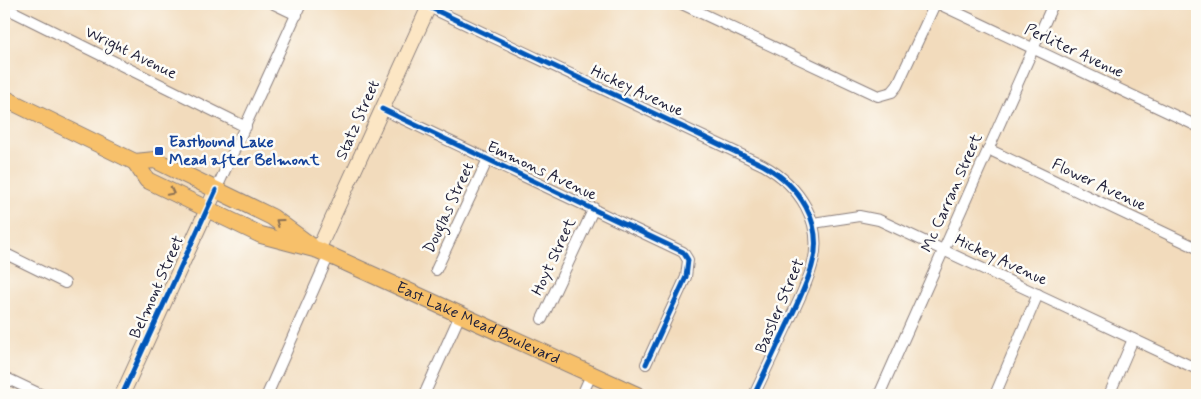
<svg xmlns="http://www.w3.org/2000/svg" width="1201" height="399" viewBox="0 0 1201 399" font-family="Mynerve,sans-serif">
	<rect width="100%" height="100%" fill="#fdfcf7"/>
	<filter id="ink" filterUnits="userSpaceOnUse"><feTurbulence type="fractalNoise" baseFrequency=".02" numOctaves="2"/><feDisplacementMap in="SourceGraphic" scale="10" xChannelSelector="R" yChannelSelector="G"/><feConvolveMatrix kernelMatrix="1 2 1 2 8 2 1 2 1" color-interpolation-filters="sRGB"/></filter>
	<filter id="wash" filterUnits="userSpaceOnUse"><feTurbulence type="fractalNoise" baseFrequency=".0096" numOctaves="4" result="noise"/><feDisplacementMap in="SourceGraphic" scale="20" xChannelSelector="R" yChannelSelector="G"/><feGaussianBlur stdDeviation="1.12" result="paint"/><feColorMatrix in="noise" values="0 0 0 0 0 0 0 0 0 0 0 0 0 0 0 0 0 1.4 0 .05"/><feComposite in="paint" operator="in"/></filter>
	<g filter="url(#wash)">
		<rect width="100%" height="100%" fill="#f2dbbc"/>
	</g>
	<g filter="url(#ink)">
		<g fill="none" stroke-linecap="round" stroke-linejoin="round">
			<defs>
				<g id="street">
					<polyline points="274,4 297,15"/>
					<polyline points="682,4 878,96 892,92 897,86 935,4"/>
					<polyline points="939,4 1197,126"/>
					<polyline points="4,7 246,127"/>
					<path d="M429 7 763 165C799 185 825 223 812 266 807 284 798 302 790 319 778 344 766 370 754 395"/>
					<polyline points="382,109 683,252 688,260 686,277 646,364"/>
					<polyline points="988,149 1197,248"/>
					<polyline points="216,190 301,4"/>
					<polyline points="813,223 859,216 879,220 1197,369"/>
					<polyline points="4,253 65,283"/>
					<polyline points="436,270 488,159"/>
					<polyline points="542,319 594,208"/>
					<polyline points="4,377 42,395"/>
					<polyline points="267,395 329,255"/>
					<polyline points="424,395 460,315"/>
					<polyline points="582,395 591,375"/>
					<polyline points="879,395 1053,4"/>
					<polyline points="995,395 1038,294"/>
					<polyline points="1109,395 1133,339"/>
				</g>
				<g id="secondary">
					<polyline points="318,250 430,4"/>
					<polyline points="122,395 216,190"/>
				</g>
				<g id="primary">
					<path id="s1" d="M4 98 135 162 147 180 261 235 318 250 637 395"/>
					<polyline points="135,162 155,160 272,217 310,245"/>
				</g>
			</defs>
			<use href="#street" stroke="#8a7e7c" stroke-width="12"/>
			<use href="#secondary" stroke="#8a7e7c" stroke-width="16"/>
			<use href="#primary" stroke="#8a7e7c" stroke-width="18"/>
			<use href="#street" stroke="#fff" stroke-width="10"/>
			<use href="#secondary" stroke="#fce6c4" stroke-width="14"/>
			<use href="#primary" stroke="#f7c06b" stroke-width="16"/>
			<defs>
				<g id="cycleway">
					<path d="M429 7 763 165C799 185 825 223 812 266 807 284 798 302 790 319 778 344 766 370 754 395"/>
					<polyline points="382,109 683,252 688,260 686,277 646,364"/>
					<polyline points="122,395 216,190"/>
				</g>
			</defs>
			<use href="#cycleway" stroke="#fdfcf7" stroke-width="8"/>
			<use href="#cycleway" stroke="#0057b8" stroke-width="5"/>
		</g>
		<defs><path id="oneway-chevron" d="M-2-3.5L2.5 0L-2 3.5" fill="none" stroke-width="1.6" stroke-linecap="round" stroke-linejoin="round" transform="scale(1.25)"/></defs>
		<g stroke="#8c7153">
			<use href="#oneway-chevron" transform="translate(171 192) rotate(26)"/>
			<use href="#oneway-chevron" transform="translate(279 222) rotate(-144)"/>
		</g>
	</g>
	<rect fill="#1a4fb4" stroke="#fdfcf7" stroke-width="2" x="154" y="146" width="10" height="10" rx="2.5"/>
	<g text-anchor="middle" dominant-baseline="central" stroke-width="5" stroke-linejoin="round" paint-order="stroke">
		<g font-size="16" fill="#22223b" stroke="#fdfcf7">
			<text transform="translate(1074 51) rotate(25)">Perliter Avenue</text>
			<text transform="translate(131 53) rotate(26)">Wright Avenue</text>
			<text transform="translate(637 91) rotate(25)">Hickey Avenue</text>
			<text transform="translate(358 120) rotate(-66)">Statz Street</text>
			<text transform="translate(542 171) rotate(25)">Emmons Avenue</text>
			<text transform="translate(1099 185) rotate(25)">Flower Avenue</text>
			<text transform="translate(952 193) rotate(-66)">Mc Carran Street</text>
			<text transform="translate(449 208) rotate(-65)">Douglas Street</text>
			<text transform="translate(554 257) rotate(-65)">Hoyt Street</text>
			<text transform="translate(1001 260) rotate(25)">Hickey Avenue</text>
			<text transform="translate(157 287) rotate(-66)">Belmont Street</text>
			<text transform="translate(780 306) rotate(-67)">Bassler Street</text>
			<text stroke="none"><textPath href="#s1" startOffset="529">East Lake Mead Boulevard</textPath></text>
		</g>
		<g font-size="16" font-weight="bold" fill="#164399" stroke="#fdfcf7" text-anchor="start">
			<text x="169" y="142">Eastbound Lake<tspan x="169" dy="18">Mead after Belmont</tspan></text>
		</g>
	</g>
	<rect width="1201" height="399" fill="none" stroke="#fdfcf7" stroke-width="20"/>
</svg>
